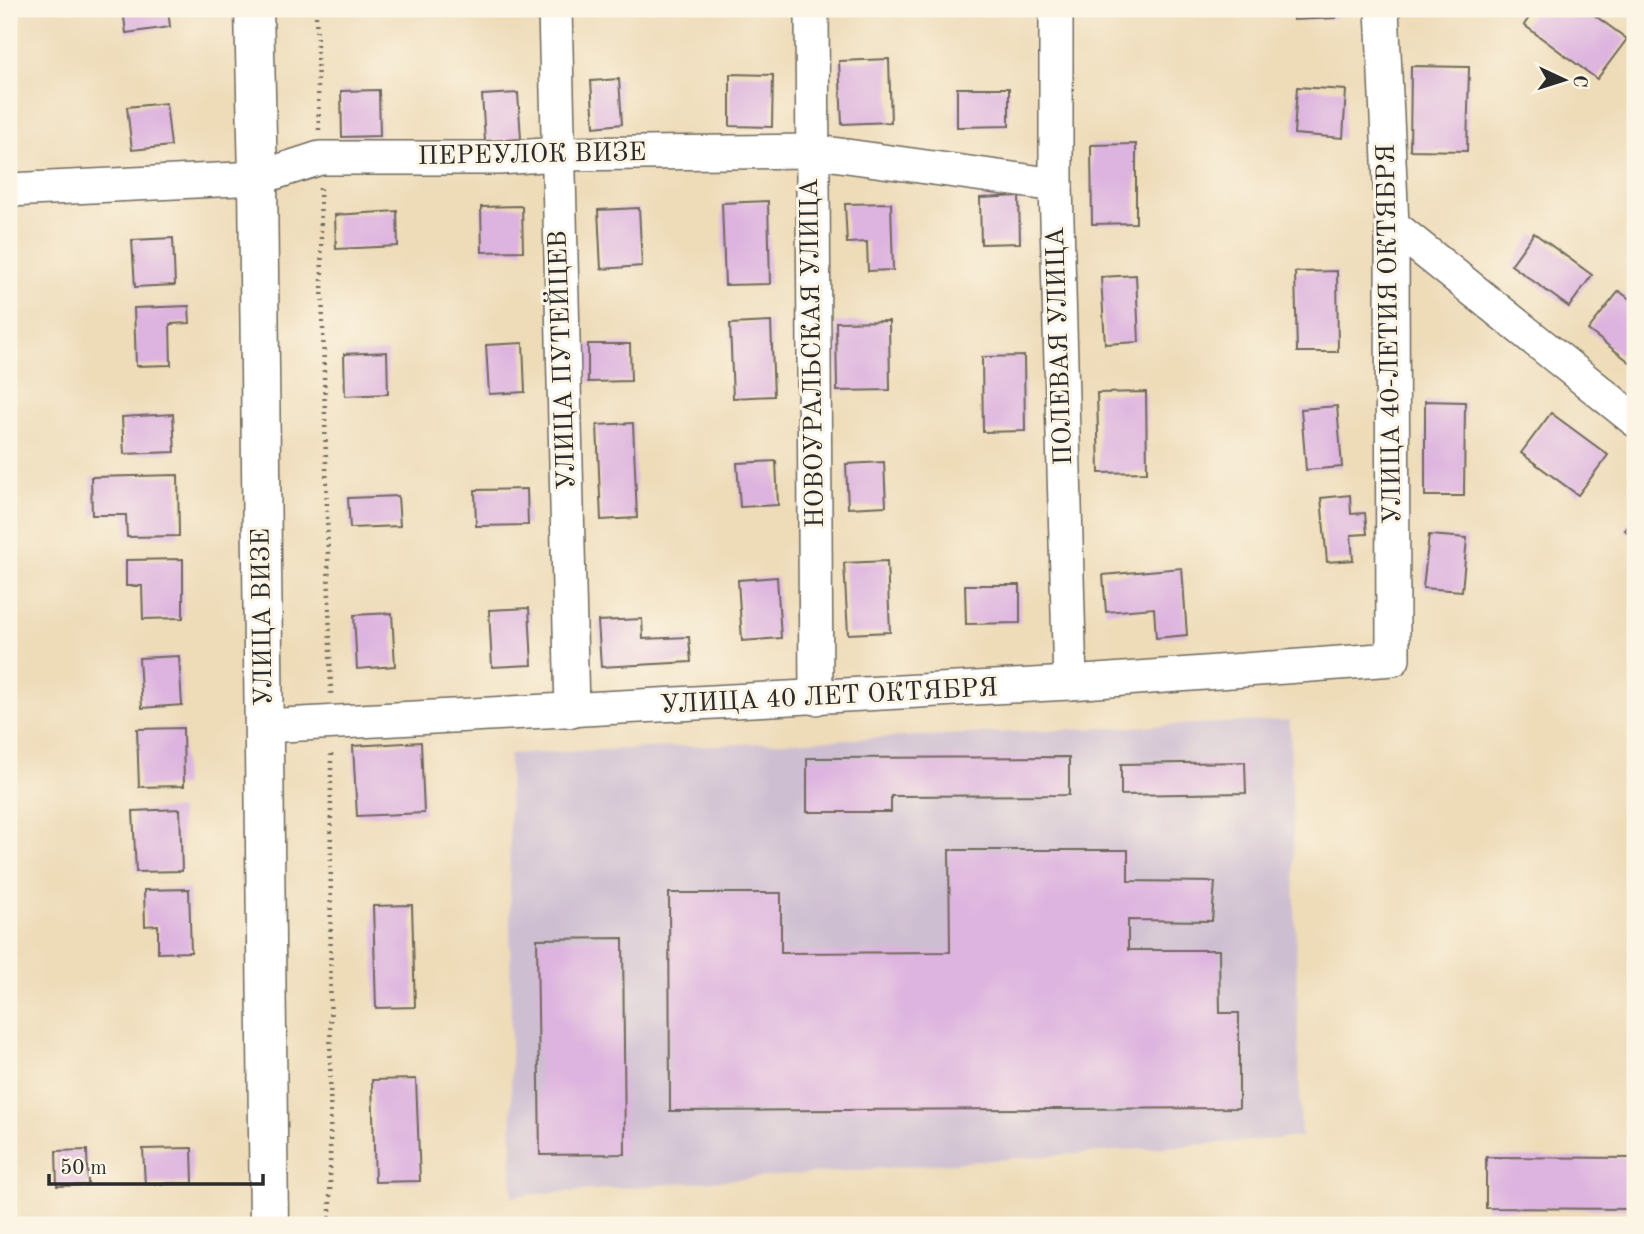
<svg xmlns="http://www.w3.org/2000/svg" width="1644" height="1234" viewBox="0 0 1644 1234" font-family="'Old Standard TT',serif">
	<rect width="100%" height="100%" fill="#fcf5e5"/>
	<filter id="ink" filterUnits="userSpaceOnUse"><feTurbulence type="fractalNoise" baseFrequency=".0143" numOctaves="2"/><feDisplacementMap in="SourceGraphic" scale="14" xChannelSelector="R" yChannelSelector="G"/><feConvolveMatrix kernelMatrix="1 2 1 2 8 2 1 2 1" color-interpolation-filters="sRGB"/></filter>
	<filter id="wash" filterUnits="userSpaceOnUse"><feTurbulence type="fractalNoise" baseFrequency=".00686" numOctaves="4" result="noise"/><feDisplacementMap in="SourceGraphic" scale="28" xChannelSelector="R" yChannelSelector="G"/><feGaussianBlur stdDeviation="1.57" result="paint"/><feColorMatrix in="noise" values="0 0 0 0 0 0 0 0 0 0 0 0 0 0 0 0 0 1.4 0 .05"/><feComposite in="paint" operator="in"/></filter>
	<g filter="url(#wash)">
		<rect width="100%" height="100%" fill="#eedcb9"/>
		<polygon fill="#cebed1" points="1290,720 1301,1137 512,1196 509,754"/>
		<g id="blocks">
			<g fill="#ddb3df">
				<polygon points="123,9 168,9 170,27 126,33"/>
				<polygon points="1293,9 1336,9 1336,18 1293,20"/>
				<polygon points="1535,9 1586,9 1627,39 1597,79 1524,25"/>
				<polygon points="889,59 891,122 842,124 839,61"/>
				<polygon points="1411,66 1469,67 1467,151 1410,150"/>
				<polygon points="730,74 773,75 772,127 730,126"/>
				<polygon points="619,79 622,124 594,127 591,81"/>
				<polygon points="1297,87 1346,90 1343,138 1294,134"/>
				<polygon points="957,88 1009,88 1009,126 957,127"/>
				<polygon points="379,90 380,136 342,137 341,91"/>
				<polygon points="518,93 521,139 485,141 482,95"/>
				<polygon points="166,103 171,146 132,150 127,107"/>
				<polygon points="1136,144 1136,223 1092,224 1091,145"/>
				<polygon points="1019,196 1020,243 981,244 980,198"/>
				<polygon points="768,201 770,284 725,285 722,203"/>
				<polygon points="891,203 893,270 868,271 867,242 847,243 845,204"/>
				<polygon points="522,206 523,251 482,252 481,207"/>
				<polygon points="639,208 642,266 601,269 598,210"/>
				<polygon points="397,211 398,246 336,249 335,215"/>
				<polygon points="1534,233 1592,275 1569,307 1511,265"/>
				<polygon points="173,238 175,285 135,287 132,240"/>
				<polygon points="1337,271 1338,352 1297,352 1295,272"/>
				<polygon points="1136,275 1139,342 1105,344 1101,277"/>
				<polygon points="1619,291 1635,303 1635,366 1588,330"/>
				<polygon points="189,306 190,323 170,324 171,365 136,366 134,308"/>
				<polygon points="889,321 890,390 837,391 836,322"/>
				<polygon points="771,322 774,396 733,398 730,324"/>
				<polygon points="523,343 525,392 489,394 486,345"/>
				<polygon points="588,344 630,344 631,381 588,382"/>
				<polygon points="387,352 388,394 345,396 344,354"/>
				<polygon points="1024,356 1025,431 983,432 982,357"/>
				<polygon points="1146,392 1147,472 1099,473 1097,393"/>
				<polygon points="1425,401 1465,402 1464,496 1425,496"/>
				<polygon points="1337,406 1342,467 1306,470 1301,409"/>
				<polygon points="1551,413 1608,455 1578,495 1521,453"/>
				<polygon points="173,414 175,452 124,454 122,417"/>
				<polygon points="633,423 637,518 601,520 597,425"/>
				<polygon points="776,461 778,505 740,507 737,463"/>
				<polygon points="884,462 886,506 848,508 846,464"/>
				<polygon points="178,475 179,536 127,537 126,515 92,515 91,477"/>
				<polygon points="527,489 528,525 476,526 475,490"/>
				<polygon points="1350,495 1351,514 1365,513 1367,534 1351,535 1353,560 1327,562 1321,498"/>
				<polygon points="398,496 400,526 350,528 348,498"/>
				<polygon points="1635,516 1635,538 1625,530"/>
				<polygon points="1429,535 1467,538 1462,591 1423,588"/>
				<polygon points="183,559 183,618 143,619 142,586 126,586 126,560"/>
				<polygon points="887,561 890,632 848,634 844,563"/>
				<polygon points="1182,568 1187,635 1156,638 1154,608 1106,612 1103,575"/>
				<polygon points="777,577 781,638 742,641 738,580"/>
				<polygon points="965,585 1020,585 1020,623 966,624"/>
				<polygon points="529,608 532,665 492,667 489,610"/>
				<polygon points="392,613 395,666 357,669 354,615"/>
				<polygon points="642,619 643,639 689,637 691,662 601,667 598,621"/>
				<polygon points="179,656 182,705 142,708 139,658"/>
				<polygon points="183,728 184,786 139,787 137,729"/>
				<polygon points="421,742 424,813 357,816 353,746"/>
				<polygon points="1069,757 1069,795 891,796 891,812 807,812 807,758"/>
				<polygon points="1245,762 1246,793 1121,795 1121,764"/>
				<polygon points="180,809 182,871 136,872 133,811"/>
				<polygon points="949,850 1128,850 1128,881 1215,882 1212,921 1128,920 1128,950 1219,950 1220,1013 1239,1013 1239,1108 670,1111 669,893 781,893 781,953 950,952"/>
				<polygon points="189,889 191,952 158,953 158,925 145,926 144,890"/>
				<polygon points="412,905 415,1007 376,1008 373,906"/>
				<polygon points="623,938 625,1154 540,1155 537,939"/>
				<polygon points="416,1079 420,1181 375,1182 372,1080"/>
				<polygon points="192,1148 193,1183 145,1184 143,1149"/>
				<polygon points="87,1150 88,1185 57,1186 56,1151"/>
				<polygon points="1486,1157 1635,1158 1635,1209 1486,1208"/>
			</g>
		</g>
	</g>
	<g filter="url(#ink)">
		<use href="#blocks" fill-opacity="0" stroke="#6f695d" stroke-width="2"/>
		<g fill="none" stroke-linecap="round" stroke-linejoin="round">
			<defs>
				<g id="street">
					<polyline points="555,9 572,711"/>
					<polyline points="812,9 816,698"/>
					<polyline points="1056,9 1056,185 1070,683"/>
					<polyline points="9,190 258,178 320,158 499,158 558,154 811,151 1056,185"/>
					<polyline points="1392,225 1635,420"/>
					<polyline points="264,726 1070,683 1393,659 1392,225 1382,9"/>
				</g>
				<polyline id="secondary" points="254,9 258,178 269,1225"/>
			</defs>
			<use href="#street" stroke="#6f695d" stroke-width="36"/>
			<use href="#secondary" stroke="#6f695d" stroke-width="41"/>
			<g stroke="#6f695d" stroke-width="4.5" stroke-dasharray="2 5" stroke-linecap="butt">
				<polyline points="316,9 319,130"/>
				<polyline points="320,188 331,694"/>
				<polyline points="330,1225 331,751"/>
			</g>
			<use href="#street" stroke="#fff" stroke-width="33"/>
			<use href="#secondary" stroke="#fff" stroke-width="38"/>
		</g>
	</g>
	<g text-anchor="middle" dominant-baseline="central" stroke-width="6" stroke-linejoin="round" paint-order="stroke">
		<g font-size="26" fill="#2b2b2b" stroke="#fcf5e5">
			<text transform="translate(532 155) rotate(-1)">ПЕРЕУЛОК ВИЗЕ</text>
			<text transform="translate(1390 334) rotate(-91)">УЛИЦА 40-ЛЕТИЯ ОКТЯБРЯ</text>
			<text transform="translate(1060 346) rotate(-92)">ПОЛЕВАЯ УЛИЦА</text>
			<text transform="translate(813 353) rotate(-91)">НОВОУРАЛЬСКАЯ УЛИЦА</text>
			<text transform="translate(563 360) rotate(-92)">УЛИЦА ПУТЕЙЦЕВ</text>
			<text transform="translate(263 617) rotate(-91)">УЛИЦА ВИЗЕ</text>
			<text transform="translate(829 697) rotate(-3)">УЛИЦА 40 ЛЕТ ОКТЯБРЯ</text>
		</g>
	</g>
	<rect width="1644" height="1234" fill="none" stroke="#fcf5e5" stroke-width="35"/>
	<g transform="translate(1564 80) rotate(94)" stroke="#fcf5e5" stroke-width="5" paint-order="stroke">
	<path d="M0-5L12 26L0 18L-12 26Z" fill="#2b2b2b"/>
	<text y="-10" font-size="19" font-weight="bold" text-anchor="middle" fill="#2b2b2b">С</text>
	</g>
	<path d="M49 1174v10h214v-10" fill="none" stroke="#2b2b2b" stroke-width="3.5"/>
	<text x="60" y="1174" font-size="21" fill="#2b2b2b" stroke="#fcf5e5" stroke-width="5" paint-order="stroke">50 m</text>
</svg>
